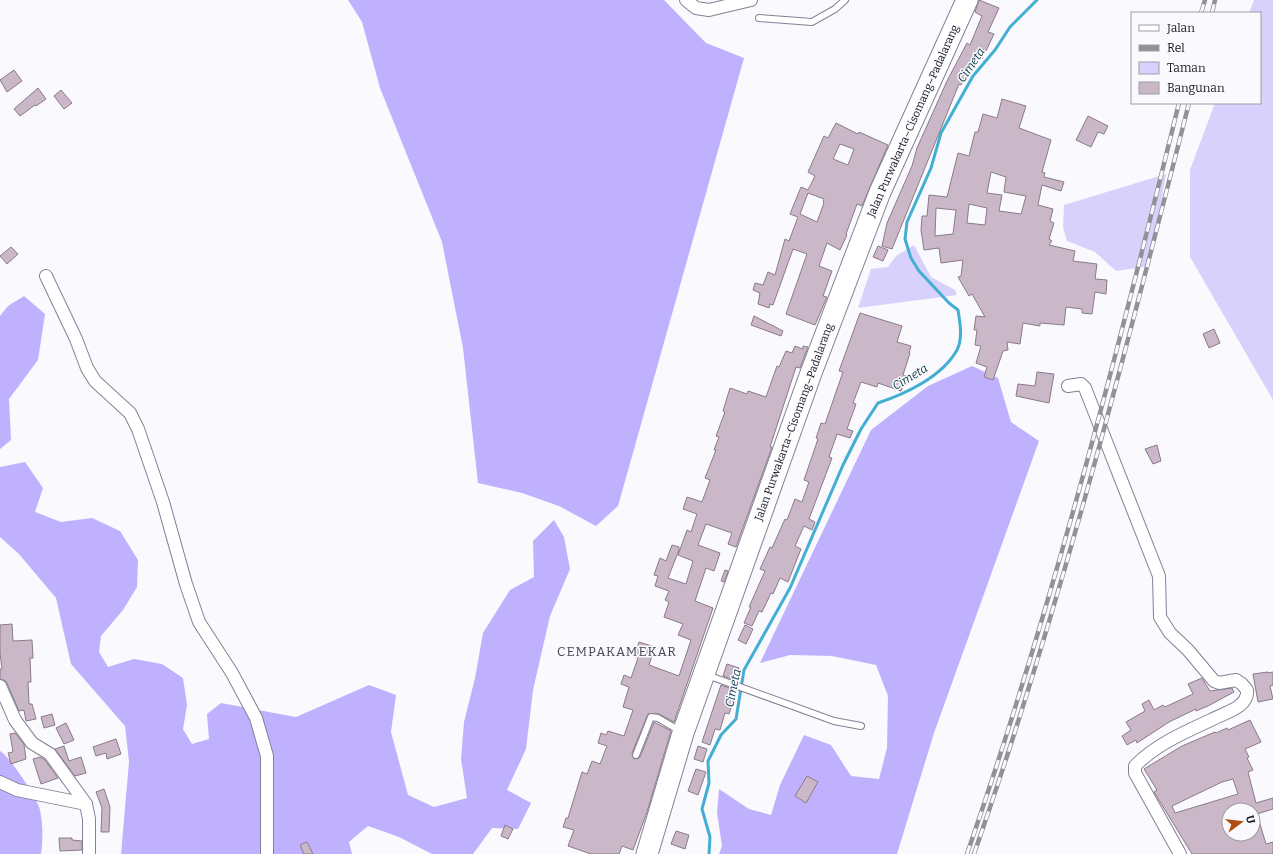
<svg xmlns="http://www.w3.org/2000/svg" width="1273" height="854" viewBox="0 0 1273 854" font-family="Bitter,serif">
	<rect width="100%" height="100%" fill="#faf9fd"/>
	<g fill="#d8d1fc">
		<polygon points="1254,0 1273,0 1273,400 1190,257 1190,170 1215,103 1260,103 1260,13 1249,13"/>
		<polygon points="1166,174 1150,266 1116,271 1095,252 1067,241 1063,227 1064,205"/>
		<polygon points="914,245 931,277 955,290 957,295 858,308 871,269 888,267 896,256"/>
	</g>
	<g fill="#c0b1ff">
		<polygon points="348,0 664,0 706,43 744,58 618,506 596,526 559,506 522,493 478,483 463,348 442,242 380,88 362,22"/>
		<polygon points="24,296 45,314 38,360 9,399 11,440 0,449 0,316 8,306"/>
		<polygon points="972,366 998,378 1011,422 1039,441 934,733 897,854 719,854 722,846 717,812 719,789 749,809 771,815 780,785 804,735 831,745 851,776 879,779 887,748 888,696 876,665 832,656 790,655 760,663 871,430 928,386"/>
		<polygon points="25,462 43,488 35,512 61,522 92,518 120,531 138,560 137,587 123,610 101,636 99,652 108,667 134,659 162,664 183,678 187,705 183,729 192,744 209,739 207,714 221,703 296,717 369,685 396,695 391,732 408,795 434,807 467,798 461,759 464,722 475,678 483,633 510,590 534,577 533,541 554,520 564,537 570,569 550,616 533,690 526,749 507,790 531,803 518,829 492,828 473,854 432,854 399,837 368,826 349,842 352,854 121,854 129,762 125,726 71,664 56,598 19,554 0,537 0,467"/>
		<path d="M0 751C9 755 38 800 40 810 43 825 43 839 41 854H0Z"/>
	</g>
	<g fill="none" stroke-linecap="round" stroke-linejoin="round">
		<path stroke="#42aed1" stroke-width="3" d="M709 854 710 837 702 809 709 783 708 761 721 735 736 719 744 670 790 588 843 465 861 429 878 403C905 394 942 377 957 350 963 338 960 322 958 310L949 303 919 271 911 258 905 239 907 222 931 168 941 133 973 76 995 50 1010 27 1037 0"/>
	</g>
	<g fill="#cab8c8" stroke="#8b7a89" fill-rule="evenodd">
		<polygon points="979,0 999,8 988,32 994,34 986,51 981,49 961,85 959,84 892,249 882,246 887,223 912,166 917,148 947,81 967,43 970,45 982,16 975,12"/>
		<polygon points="14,70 22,81 7,92 0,80"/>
		<polygon points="38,88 46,99 36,106 35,105 20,116 14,109"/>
		<polygon points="61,90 72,103 64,109 54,96"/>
		<path d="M1002 99 1026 106 1019 128 1051 140 1042 172 1045 173 1044 177 1064 182 1061 191 1042 185 1038 205 1053 209 1050 221 1054 223 1049 239 1052 241 1049 245 1075 251 1073 261 1097 264 1095 279 1107 280 1106 294 1095 292 1092 314 1082 313V309L1066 307 1064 325 1040 323V326L1023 323 1020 344 1007 342 1008 350 1003 351 993 380 984 377 987 367 976 363 981 346 975 345 977 330H974L976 316 985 317 972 294 969 296 958 277 961 276 963 260 941 263 939 248 924 250 921 230 922 216H927L929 195 947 197 958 153 969 156 975 132H978L983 114 997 118ZM991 172 1006 177 1004 192 1026 196 1021 214 999 211 1002 195 987 193ZM969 204 987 208 985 225 967 223ZM936 208 956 210 953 234 935 236Z"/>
		<polygon points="1088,116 1108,126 1104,134 1098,132 1091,147 1076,140"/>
		<path d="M836 123 858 134 859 132 888 145 862 206 857 204 846 234 847 235 840 250 827 243 819 266 832 271 823 296 827 297 815 325 786 314 807 254 793 249 773 305 770 304 769 308 758 304 760 293 753 290 755 283 763 285 768 272 775 275 785 239 789 241 798 217 790 214 801 187 808 190 815 176 808 172 824 136 828 138ZM840 144 854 149 848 165 833 159ZM808 193 824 199 823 202 824 203 817 222 800 214Z"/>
		<polygon points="878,246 888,250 883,261 873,257"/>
		<polygon points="11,247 18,254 7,264 0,256"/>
		<polygon points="860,313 902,326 897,342 911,346 909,353 910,353 903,375 907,376 901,391 878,383 877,387 861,382 853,403 856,404 847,429 853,431 850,438 837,434 829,457 832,458 809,519 815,522 812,530 804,526 795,546 801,549 788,582 780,578 773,594 771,593 762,612 759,611 752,626 744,623 751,607 749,607 765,571 760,569 770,547 772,548 785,519 787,520 795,499 802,502 809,482 804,480 818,439 816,438 821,423 825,424 836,392 843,372 839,371"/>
		<polygon points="754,316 783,331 781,336 751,325"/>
		<polygon points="1214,329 1220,343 1209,348 1203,334"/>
		<polygon points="795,346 803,349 803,346 808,347 800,368 796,367 770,447 772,447 736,547 728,544 732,533 706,524 698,545 720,553 714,571 706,568 695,601 713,608 674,722 659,714 648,714 632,753 634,759 640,757 654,722 671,731 647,812 633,850 622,846 619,854 591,854 568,846 574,830 563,827 566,818 568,818 582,772 587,774 592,761 600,764 607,746 598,743 601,733 606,735 608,731 624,736 633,710 623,707 629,687 621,684 624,675 631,678 638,658 634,656 639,642 655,647 649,665 679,676 691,640 678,635 683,624 664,617 669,602 665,600 669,591 655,586 658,576 654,575 660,558 666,561 672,545 679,547 679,550 668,578 686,584 693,561 678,555 687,530 691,532 697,514 683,509 687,497 702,502 710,480 705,478 716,450 714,450 719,437 716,436 725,412 723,411 730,388 747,394 748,391 766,397 777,366 779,367 786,351 792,353"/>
		<polygon points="1037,372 1054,374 1049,403 1016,396 1018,384 1035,386"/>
		<polygon points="1157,445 1161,461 1153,464 1145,449"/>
		<polygon points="725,570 728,571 724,582 721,581"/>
		<polygon points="12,624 13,641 32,640 33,658 30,658 31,682 28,682 29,704 32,704 36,719 26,721 24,710 19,711 6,681 0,679 0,669 2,669 0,653 0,625"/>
		<polygon points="745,625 753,629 746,644 738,640"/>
		<polygon points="727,664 739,668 735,680 723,676"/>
		<polygon points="1268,672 1268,673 1273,672 1273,685 1270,686 1273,699 1258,702 1253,674"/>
		<polygon points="1202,678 1210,691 1232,688 1234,692 1208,706 1196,711 1196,709 1169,722 1137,743 1136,740 1127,745 1122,736 1131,730 1126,722 1145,711 1142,704 1149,700 1154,710 1163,705 1165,707 1193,694 1188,684"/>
		<polygon points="721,685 732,689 729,697 734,699 729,714 725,713 720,730 715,729 710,745 702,742"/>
		<polygon points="52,714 55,725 44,728 41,717"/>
		<path d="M1250 720 1261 742 1245 749 1249 757 1247 758 1253 770 1248 772 1256 803 1273 798V809L1257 814 1266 844 1273 842V854H1192L1154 792 1157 790 1144 769 1182 746 1215 732 1216 733 1227 728 1228 730ZM1233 779 1238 794 1175 813 1172 806 1222 782ZM1229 810H1253V828L1255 834H1229Z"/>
		<polygon points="66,723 74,740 64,744 56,728"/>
		<polygon points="15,733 24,744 26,759 11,764 8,753 13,752 10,734"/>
		<polygon points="116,739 121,754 107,759 106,753 96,756 93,747"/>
		<polygon points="64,746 69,761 81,757 86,773 75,776 55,749"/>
		<polygon points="698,746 707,749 703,762 694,759"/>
		<polygon points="40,757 45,760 58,778 41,784 33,759"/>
		<polygon points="696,769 706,772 698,795 688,791"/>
		<polygon points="807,776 818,782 806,803 795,796"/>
		<polygon points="104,789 110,807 109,832 101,832 102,808 96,792"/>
		<polygon points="505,825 513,829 508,839 501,836"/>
		<polygon points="676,831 689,835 685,849 671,844"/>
		<polygon points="59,838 72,838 72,840 82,841 82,850 60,851"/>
		<polygon points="307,842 313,854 304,854 300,845"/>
	</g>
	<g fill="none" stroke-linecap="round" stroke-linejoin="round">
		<defs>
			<g id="lane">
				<polyline points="759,18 812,22 835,9 845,0"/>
				<polyline points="707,675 834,721 861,726"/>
				<polyline points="636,755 651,717 658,718 680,731"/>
			</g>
			<g id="street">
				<polyline points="686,0 696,8 709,10 751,0"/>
				<polyline points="46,276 76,339 87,368 95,381 130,413 138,429 163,502 186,584 199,622 232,673 256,718 267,756 267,854"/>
				<path d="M1068 386 1081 384 1085 388 1159 576 1160 617 1170 633 1188 650 1214 681 1219 683 1236 680 1242 684 1247 690C1248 697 1244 702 1239 706 1231 712 1220 715 1211 720 1185 732 1155 745 1135 766V773L1180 854"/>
				<polyline points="0,686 15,720 32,743 50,754 86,804 89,819 89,854"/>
				<polyline points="0,782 17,790 86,804"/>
			</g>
			<polyline id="highway" points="647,854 683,733 811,373 880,192 967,0"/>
		</defs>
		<use href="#lane" stroke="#848194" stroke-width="8"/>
		<use href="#street" stroke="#848194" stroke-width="14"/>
		<use href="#highway" stroke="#848194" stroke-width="23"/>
		<use href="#lane" stroke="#fff" stroke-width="6"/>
		<use href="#street" stroke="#fff" stroke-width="12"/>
		<use href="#highway" stroke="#fff" stroke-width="21"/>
		<defs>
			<g id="rail">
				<polyline points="1201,13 1205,0"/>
				<polyline points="1212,13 1215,0"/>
				<path d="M967 854C1052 608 1117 355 1179 103"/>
				<path d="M974 854C1060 608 1125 355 1189 103"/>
			</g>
		</defs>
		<use href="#rail" stroke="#929196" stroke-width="4.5"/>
		<use href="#rail" stroke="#faf9fd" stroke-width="3" stroke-dasharray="9" stroke-linecap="butt"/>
	</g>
	<g text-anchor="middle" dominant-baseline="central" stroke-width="3" stroke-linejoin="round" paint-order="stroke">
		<g font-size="11" fill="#15141b" stroke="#faf9fd">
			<text transform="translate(913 121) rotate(-66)">Jalan Purwakarta–Cisomang–Padalarang</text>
			<text transform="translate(794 422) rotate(-70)">Jalan Purwakarta–Cisomang–Padalarang</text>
		</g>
		<g font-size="12" font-style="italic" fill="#124150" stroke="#faf9fd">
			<text transform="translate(971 65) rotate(-56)">Cimeta</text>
			<text transform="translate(910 377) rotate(-31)">Cimeta</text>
			<text transform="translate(733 688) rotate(-78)">Cimeta</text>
		</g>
		<g font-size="13" letter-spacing="1" fill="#484556" stroke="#faf9fd">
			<text x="617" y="651">CEMPAKAMEKAR</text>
		</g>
	</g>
	<rect x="1131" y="12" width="130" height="92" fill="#faf9fd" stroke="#9e9da3"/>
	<rect x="1139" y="25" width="20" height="6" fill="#ffffff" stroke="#9e9da3"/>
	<text x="1167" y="32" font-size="12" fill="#15141b">Jalan</text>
	<rect x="1139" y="45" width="20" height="6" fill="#929196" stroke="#9e9da3"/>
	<text x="1167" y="52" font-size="12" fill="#15141b">Rel</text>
	<rect x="1139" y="62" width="20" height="12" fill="#d8d1fc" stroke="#9e9da3"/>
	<text x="1167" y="72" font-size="12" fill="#15141b">Taman</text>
	<rect x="1139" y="82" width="20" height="12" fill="#cab8c8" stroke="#9e9da3"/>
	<text x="1167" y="92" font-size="12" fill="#15141b">Bangunan</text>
	<g transform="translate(1241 822) rotate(75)"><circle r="19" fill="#faf9fd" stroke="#9e9da3"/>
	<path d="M0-3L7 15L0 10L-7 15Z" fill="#b14f12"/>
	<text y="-6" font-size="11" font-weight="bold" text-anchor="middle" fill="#15141b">U</text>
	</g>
</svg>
